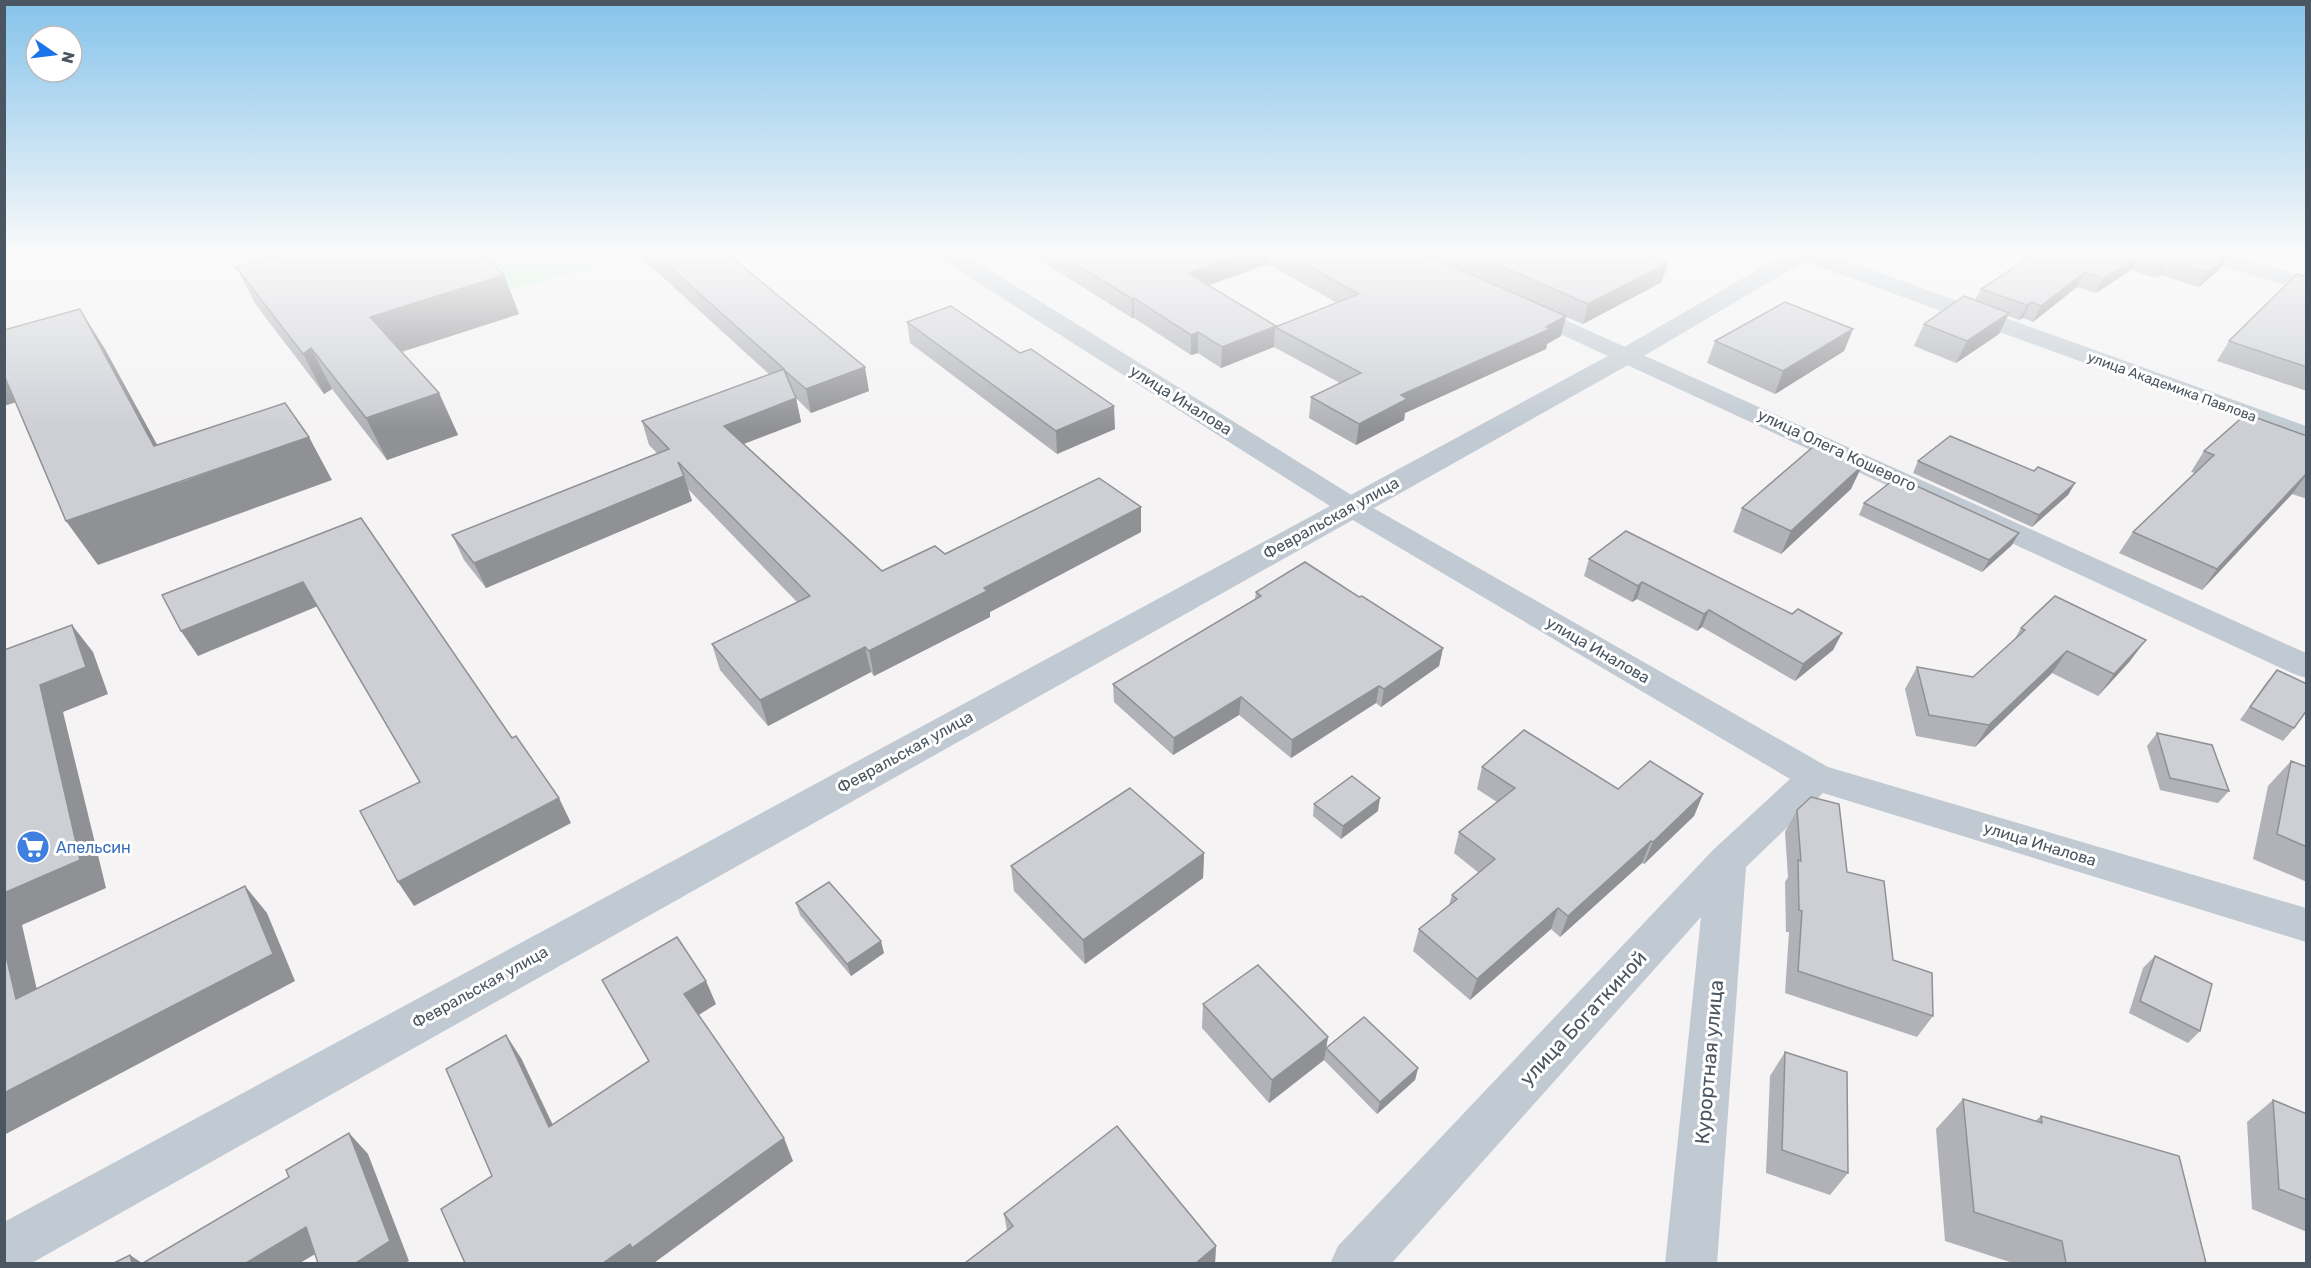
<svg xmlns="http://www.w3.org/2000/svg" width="2311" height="1268" viewBox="0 0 2311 1268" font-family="Rubik,sans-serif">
	<rect width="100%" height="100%" fill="#f5f3f3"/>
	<polygon fill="#c3f1d5" points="389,252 648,252 498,294"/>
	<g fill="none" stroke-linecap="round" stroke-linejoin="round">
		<g fill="#c1cad2" fill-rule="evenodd">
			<polygon points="934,252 961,252 1361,501 1828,767 2306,908 2306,942 1823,793 1746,867 1717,1264 1665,1264 1701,917 1391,1264 1330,1264 1338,1246 1713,850 1790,779 1341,513 937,257"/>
			<polygon points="1789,252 1822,252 2306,426 2306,443 1792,257"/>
			<polygon points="2188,252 2223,252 2306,277 2306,291 2191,257"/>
			<polygon points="1523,301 2306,653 2306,678 2294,674 1515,313 1511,308 1515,303"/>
		</g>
		<g fill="#c1cad2" fill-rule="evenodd">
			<polygon points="4,252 17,252 14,257 4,259"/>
			<polygon points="1788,252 1815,252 1812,257 1637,360 30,1264 4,1264 4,1222 1619,350"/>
		</g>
	</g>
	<g fill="#b0b2b7" fill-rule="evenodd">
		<polygon points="635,252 725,252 869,391 811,413 796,398 801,422 744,444 882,571 945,554 1141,507 1141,532 990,612 990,617 874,676 871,672 768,726 720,670 712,644 797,602 688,489 692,501 486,588 464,560 452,535 657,453 649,445 642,421 769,374"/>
		<path d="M1037 252H1420L1538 304 1423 252H1641L1662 282 1583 324 1566 317 1561 336 1547 344 1546 349 1405 413 1404 420 1356 445 1309 418 1311 397 1340 383 1274 347 1221 368 1198 353 1191 355 1134 318H1132L1038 259ZM1268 264 1337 303 1276 326 1208 285Z"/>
		<polygon points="2037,252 2230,253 2221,268 2199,287 2160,275 2156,278 2131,270 2096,293 2077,287 2033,322 2023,318 2019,320 2008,316 1999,334 1956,363 1914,346 1924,324 1975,300 1981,289"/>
		<polygon points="236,267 504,275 519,314 402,352 439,393 458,435 387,460 332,389 324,394 256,305"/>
		<polygon points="2307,277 2307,391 2217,361 2229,341"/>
		<polygon points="907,322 1115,429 1057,454 910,343"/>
		<polygon points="1853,329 1844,351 1775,394 1707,363 1715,341"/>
		<polygon points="2307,436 2307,499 2292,494 2202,590 2119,553 2133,532 2195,473 2191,472 2204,451"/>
		<polygon points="1918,461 2034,471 2075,483 2068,495 2032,527 1913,473"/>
		<polygon points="1851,489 1781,554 1733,532 1742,508"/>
		<polygon points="1864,503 2012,545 1982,572 1859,515"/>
		<polygon points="1589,559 1792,614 1842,633 1833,650 1795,681 1702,627 1697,631 1637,599 1632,602 1584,576"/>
		<polygon points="1256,592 1359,597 1443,648 1439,666 1381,707 1376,703 1291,758 1239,715 1173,755 1114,702 1113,684 1255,599"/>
		<polygon points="2021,628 2130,661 2098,696 2052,673 1975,747 1916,736 1905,689 1917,667 1973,677 2014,640"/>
		<polygon points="2277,670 2294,728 2283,741 2240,720 2266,683"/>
		<polygon points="2157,733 2229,791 2218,803 2160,790 2147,746"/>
		<polygon points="2291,761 2307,767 2307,882 2253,859 2268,786"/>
		<polygon points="1482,767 1618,789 1703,794 1694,816 1644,864 1642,863 1560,937 1551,929 1470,1000 1413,951 1419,929 1449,905 1452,895 1479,873 1454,853 1459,832 1497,802 1477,789"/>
		<polygon points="1314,804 1378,811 1341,839 1313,816"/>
		<polygon points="1797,810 1847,872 1893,960 1933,1016 1917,1037 1785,993 1789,932 1786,932 1785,882 1788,877 1785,832"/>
		<polygon points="1204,853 1203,878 1085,964 1014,891 1011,866"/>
		<polygon points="796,903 884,953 851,976 800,915"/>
		<polygon points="2155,956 2200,1031 2188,1043 2129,1013 2143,968"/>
		<polygon points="602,980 716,1004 698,1015 793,1161 492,1176 521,1058 553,1125 649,1062"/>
		<polygon points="1203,1004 1328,1037 1326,1048 1418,1068 1415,1080 1377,1114 1324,1060 1269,1103 1202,1028"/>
		<polygon points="1785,1052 1848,1173 1830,1195 1766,1173 1770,1076"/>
		<polygon points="1963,1099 2035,1121 2041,1116 2206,1263 2013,1263 1945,1241 1936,1129"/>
		<polygon points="2273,1100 2307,1114 2307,1232 2252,1209 2247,1122"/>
		<polygon points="1004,1214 1216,1246 1215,1263 965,1263 1007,1231"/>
	</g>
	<g fill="#909195">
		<polygon points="1248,252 1269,252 1268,264 1187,293 1188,273"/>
		<polygon points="2230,253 2221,268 2199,287 2208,272"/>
		<polygon points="2140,255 2131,270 2096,293 2104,278"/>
		<polygon points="2169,260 2160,275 2156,278 2165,262"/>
		<polygon points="1668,263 1662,282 1583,324 1588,304"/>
		<polygon points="2085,272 2077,287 2033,322 2041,306"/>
		<polygon points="504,275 519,314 388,356 370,317"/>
		<polygon points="1134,298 1134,318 1132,318 1132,299"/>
		<polygon points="2031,302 2023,318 2019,320 2027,305"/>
		<polygon points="80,309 105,349 178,483 309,437 332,480 98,565 66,521 154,446"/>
		<polygon points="2009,313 1999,334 1956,363 1967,341"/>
		<polygon points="1566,316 1561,336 1547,344 1546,349 1405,413 1404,420 1356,445 1359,424 1401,395"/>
		<polygon points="1275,327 1274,347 1221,368 1222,347"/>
		<polygon points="1853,329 1844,351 1775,394 1783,371"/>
		<polygon points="1198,332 1198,353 1191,355 1191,335"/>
		<polygon points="311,348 332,389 324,394 303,354"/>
		<polygon points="865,367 869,391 811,413 806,389"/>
		<polygon points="4,368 26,399 4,406"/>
		<polygon points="439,393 458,435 387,460 366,418"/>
		<polygon points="796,398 801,422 730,449 724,426"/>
		<polygon points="1114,406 1115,429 1057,454 1056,431"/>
		<polygon points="1862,466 1851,489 1781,554 1791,531"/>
		<polygon points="2307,474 2292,494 2202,590 2217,569"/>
		<polygon points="684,476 692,501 486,588 474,563"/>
		<polygon points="2075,483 2068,495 2032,527 2039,515"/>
		<polygon points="1141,507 1141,532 990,612 990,617 874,676 869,651 984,588"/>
		<polygon points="2019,533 2012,545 1982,572 1989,560"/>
		<polygon points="303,582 318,606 198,656 181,631"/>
		<polygon points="1642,582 1637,599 1632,602 1638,586"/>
		<polygon points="1709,610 1702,627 1697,631 1704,614"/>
		<polygon points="72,625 93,652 108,694 63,712 106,888 22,925 45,1025 16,999 4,947 4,893 40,685"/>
		<polygon points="1842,633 1833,650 1795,681 1803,664"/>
		<polygon points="2146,640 2130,661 2098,696 2114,674"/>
		<polygon points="865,647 871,672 768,726 760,700"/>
		<polygon points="1443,648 1439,666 1381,707 1384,689"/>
		<polygon points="2067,651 2052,673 1975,747 1989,725"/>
		<polygon points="1379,686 1376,703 1291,758 1292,740"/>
		<polygon points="1241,697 1239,715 1173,755 1174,738"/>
		<polygon points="1703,794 1694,816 1644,864 1653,842"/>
		<polygon points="559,798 571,823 414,906 398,882"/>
		<polygon points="1380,798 1378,811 1341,839 1343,826"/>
		<polygon points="1651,841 1642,863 1560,937 1568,916"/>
		<polygon points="1204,853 1203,878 1085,964 1083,940"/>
		<polygon points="245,886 267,913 295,981 4,1135 4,1093"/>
		<polygon points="1558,908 1551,929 1470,1000 1477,979"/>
		<polygon points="881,941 884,953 851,976 847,964"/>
		<polygon points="706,981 716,1004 694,1018 684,994"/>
		<polygon points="506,1035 521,1058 564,1149 549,1127"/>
		<polygon points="1328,1037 1324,1060 1269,1103 1272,1080"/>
		<polygon points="1418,1068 1415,1080 1377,1114 1380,1102"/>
		<polygon points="349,1133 368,1154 409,1261 405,1263 356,1263"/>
		<polygon points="784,1138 793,1161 654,1263 603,1263"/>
		<polygon points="306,1227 327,1247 300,1263 246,1263"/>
		<polygon points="1216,1246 1215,1263 1196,1263"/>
		<polygon points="130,1255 142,1263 132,1263"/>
	</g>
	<g fill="#cdcfd5" stroke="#909195" stroke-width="1.5">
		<polygon points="289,252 479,252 504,275 370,317 439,393 366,418 311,348 303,354 236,267"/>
		<polygon points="653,252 725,252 865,367 806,389 784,370 796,398 724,426 882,571 935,546 945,554 1099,478 1141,507 984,588 987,591 869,651 865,647 760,700 712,644 810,596 678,462 684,476 474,563 452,535 669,449 642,421 784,369"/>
		<polygon points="1057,252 1248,252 1188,273 1276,326 1222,347 1198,332 1191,335 1134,298 1132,299"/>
		<polygon points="1283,252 1420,252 1566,316 1546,327 1550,329 1401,395 1407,399 1359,424 1311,397 1361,373 1275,327 1359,294"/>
		<polygon points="1469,252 1641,252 1668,263 1588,304"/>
		<polygon points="2037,252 2227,252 2230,253 2208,272 2169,260 2165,262 2140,255 2104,278 2085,272 2041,306 2031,302 2027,305 1981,289"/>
		<polygon points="2297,274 2307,277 2307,367 2229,341"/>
		<polygon points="1964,296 2009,313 1967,341 1924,324"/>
		<polygon points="1785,302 1853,329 1783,371 1715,341"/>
		<polygon points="951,306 1020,353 1031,349 1114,406 1056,431 907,322"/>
		<polygon points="80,309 154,446 285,403 309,437 66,521 4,375 4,330"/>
		<polygon points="2246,414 2307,436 2307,473 2217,569 2133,532 2214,455 2204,451"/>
		<polygon points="1950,436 2034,471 2038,467 2075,483 2039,515 1918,461"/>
		<polygon points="1814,446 1862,466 1791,531 1742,508"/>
		<polygon points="1897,477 2019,533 1989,560 1864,503"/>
		<polygon points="361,518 512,738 516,736 559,798 398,882 360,811 420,782 303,582 181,631 162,595"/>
		<polygon points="1626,531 1792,614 1798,609 1842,633 1803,664 1709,610 1704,614 1642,582 1638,586 1589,559"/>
		<polygon points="1305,562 1359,597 1362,596 1443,648 1384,689 1379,686 1292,740 1241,697 1174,738 1113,684 1261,596 1256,592"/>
		<polygon points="2055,596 2146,640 2114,674 2067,651 1989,725 1929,715 1917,667 1973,677 2025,630 2021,628"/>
		<polygon points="72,625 86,667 40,685 80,860 4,893 4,650"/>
		<polygon points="2277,670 2307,684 2307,710 2294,728 2250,707"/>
		<polygon points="1524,730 1618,789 1650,761 1703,794 1653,842 1651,841 1568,916 1558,908 1477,979 1419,929 1457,899 1452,895 1495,859 1459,832 1515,788 1482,767"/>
		<polygon points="2157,733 2212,745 2229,791 2170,778"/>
		<polygon points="2291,761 2307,767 2307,847 2277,834"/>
		<polygon points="1352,776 1380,798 1343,826 1314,804"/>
		<polygon points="1130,788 1204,853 1083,940 1011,866"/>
		<polygon points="1811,797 1839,804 1847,872 1884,881 1893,960 1932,973 1933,1016 1798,971 1802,911 1799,910 1798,860 1801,861 1797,810"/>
		<polygon points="829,882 881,941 847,964 796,903"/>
		<polygon points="245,886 273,954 4,1093 4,947 16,999"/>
		<polygon points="677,937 706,981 684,994 784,1138 632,1248 630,1244 603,1263 465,1263 441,1209 492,1176 446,1069 506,1035 549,1127 649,1061 602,980"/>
		<polygon points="2155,956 2212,984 2200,1031 2140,1001"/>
		<polygon points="1258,965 1328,1037 1272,1080 1203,1004"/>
		<polygon points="1364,1017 1418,1068 1380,1102 1326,1048"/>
		<polygon points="1785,1052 1847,1072 1848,1173 1782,1150"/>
		<polygon points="1963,1099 2042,1123 2041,1116 2179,1156 2206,1263 2066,1263 2062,1241 1974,1212"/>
		<polygon points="2273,1100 2307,1114 2307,1200 2279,1189"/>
		<polygon points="1117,1126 1216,1246 1196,1263 965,1263 1013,1226 1004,1214"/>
		<polygon points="349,1133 390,1241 356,1263 318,1263 306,1227 246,1263 143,1263 289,1177 286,1170"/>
		<polygon points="130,1255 132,1263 114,1263"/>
	</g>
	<linearGradient id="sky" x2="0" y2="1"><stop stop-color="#85c3ea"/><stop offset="0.59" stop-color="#fafafa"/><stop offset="1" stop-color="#fafafa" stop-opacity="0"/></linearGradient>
	<rect width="2311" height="430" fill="url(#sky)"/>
	<defs>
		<symbol id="supermarket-disc" viewBox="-11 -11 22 22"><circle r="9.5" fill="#3f7fe0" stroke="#fff"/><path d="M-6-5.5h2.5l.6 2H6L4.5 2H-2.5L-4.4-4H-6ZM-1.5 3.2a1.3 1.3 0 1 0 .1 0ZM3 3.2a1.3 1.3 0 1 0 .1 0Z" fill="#fff"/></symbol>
	</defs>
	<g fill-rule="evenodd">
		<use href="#supermarket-disc" x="14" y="828" width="38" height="38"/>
	</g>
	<g text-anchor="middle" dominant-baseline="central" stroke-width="6" stroke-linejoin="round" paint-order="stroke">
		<g font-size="14" fill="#4a5661" stroke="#fff">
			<text transform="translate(2172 387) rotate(20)">улица Академика Павлова</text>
		</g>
		<g font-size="16" fill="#4a5661" stroke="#fff">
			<text transform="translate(1181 400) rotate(32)">улица Иналова</text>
			<text transform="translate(1837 450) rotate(25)">улица Олега Кошевого</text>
			<text transform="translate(1331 518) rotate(-29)">Февральская улица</text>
			<text transform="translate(1598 650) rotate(30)">улица Иналова</text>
			<text transform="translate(905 752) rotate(-29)">Февральская улица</text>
			<text transform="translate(2040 844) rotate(17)">улица Иналова</text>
			<text transform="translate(480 987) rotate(-29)">Февральская улица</text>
		</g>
		<g font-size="16" fill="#366cbe" stroke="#fff" text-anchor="start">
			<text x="56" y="847">Апельсин</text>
		</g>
		<g font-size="20" fill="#4a5661" stroke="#fff">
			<text transform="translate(1583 1018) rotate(-47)">улица Богаткиной</text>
			<text transform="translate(1709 1062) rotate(-85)">Курортная улица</text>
		</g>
	</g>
	<rect width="2311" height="1268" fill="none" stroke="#4a5661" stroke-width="12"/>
	<g transform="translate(54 54) rotate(104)"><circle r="28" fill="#ffffff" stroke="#b7bbc0" stroke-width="1.5"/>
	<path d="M0-4.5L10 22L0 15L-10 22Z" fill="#1a73e8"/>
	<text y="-9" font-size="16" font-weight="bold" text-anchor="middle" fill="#4a5661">N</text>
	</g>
</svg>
